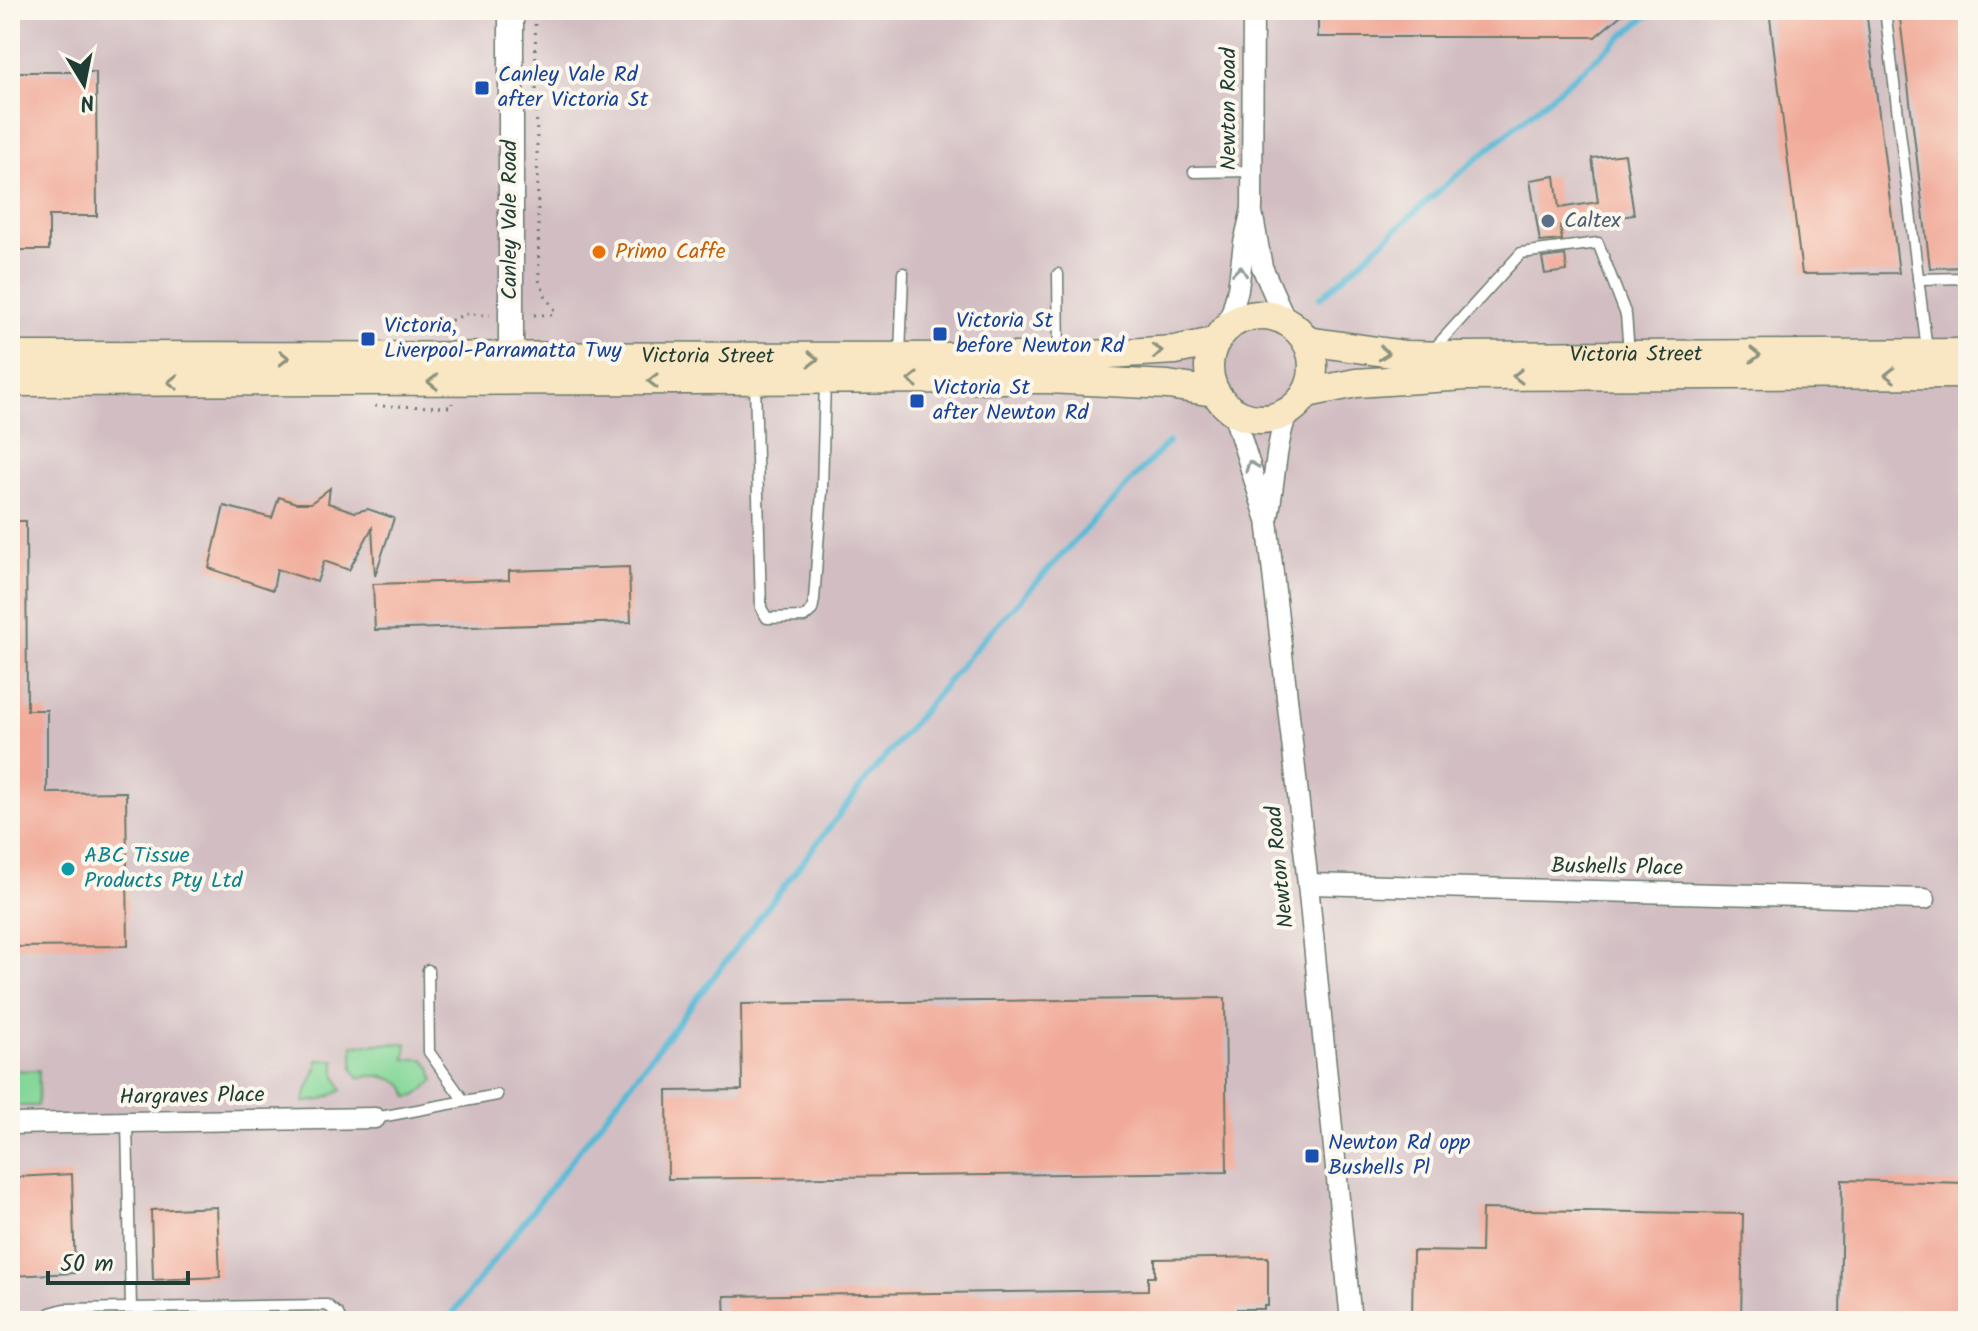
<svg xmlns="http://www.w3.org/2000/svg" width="1978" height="1331" viewBox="0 0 1978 1331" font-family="Kalam,sans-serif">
	<rect width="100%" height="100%" fill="#fbf7ec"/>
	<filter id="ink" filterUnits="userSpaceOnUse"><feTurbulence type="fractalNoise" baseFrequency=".0125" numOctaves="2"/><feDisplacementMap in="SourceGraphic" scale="16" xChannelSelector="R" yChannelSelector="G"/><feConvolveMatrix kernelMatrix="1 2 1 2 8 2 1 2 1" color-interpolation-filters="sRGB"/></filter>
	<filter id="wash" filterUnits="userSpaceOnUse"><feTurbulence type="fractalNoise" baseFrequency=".006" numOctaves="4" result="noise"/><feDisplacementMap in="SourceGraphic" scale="32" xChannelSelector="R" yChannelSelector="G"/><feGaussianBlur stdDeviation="1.8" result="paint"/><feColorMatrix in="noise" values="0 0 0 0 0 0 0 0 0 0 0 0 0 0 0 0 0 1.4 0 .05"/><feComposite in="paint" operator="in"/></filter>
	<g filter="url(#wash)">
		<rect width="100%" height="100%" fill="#f2ecd4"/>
		<rect fill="#d2bec2" x="10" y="10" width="1958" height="1311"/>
		<g fill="#85d799" stroke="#528a66" stroke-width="2">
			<path d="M407 1043 405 1059H424L431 1068 434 1081 416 1096 409 1097C407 1094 407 1089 404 1086 394 1077 373 1073 359 1078L353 1070V1045Z"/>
			<path d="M318 1060H335V1073L342 1090 322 1100 304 1102C306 1087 317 1075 318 1060Z"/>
			<polygon points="39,1070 38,1106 10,1106 10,1071"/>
		</g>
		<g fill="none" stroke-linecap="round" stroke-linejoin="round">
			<g stroke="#57b9d6" stroke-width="6">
				<polyline points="1320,298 1442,188 1654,10"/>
				<polyline points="447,1321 873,771 985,637 1168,442"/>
			</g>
		</g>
		<g id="blocks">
			<g fill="#f1aa99">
				<polygon points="1318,10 1627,10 1595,37 1318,37"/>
				<polygon points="1769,10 1866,10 1899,273 1802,274"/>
				<polygon points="1899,10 1968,10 1968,267 1930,268"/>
				<polygon points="10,72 96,72 97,216 49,216 49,250 10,250"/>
				<polygon points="1625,154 1634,215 1560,226 1562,240 1540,242 1530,180 1555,176 1559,208 1598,202 1592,158"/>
				<polygon points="1565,255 1567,271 1545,274 1542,258"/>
				<polygon points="330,488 328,503 355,512 368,509 394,518 375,576 372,528 349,570 324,561 317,582 277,569 273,590 209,568 224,506 272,518 279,497 296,503 311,503"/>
				<polygon points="10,521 26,521 27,710 47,710 47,793 126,792 128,946 10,947"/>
				<polygon points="629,567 631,622 375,630 373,584 509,580 509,571"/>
				<polygon points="1225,998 1227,1172 668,1179 667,1091 742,1090 741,1004"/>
				<polygon points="72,1174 75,1273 10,1276 10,1192 17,1191 16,1177"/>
				<polygon points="1842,1180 1968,1183 1968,1321 1840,1321"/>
				<polygon points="217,1207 220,1277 153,1280 151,1210"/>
				<polygon points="1482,1209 1743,1214 1741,1321 1412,1321 1413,1251 1481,1252"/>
				<polygon points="1268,1257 1268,1306 1264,1306 1264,1309 1237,1309 1237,1321 725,1321 724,1296 1148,1290 1148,1277 1155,1277 1155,1259"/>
			</g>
		</g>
	</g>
	<g filter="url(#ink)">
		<use href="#blocks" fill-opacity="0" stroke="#697a6c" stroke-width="2"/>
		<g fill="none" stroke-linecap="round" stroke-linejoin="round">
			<defs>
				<g id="service">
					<polyline points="1885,10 1927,350"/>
					<polyline points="1194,172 1253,171"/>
					<polyline points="1058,274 1059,355"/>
					<polyline points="1918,279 1968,278"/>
					<polyline points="1432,351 1521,253 1598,243 1626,315 1629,352"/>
					<polyline points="900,357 903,273"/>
					<polyline points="755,383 761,608 767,618 804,617 812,610 814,600 822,491 825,380"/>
					<polyline points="428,970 429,1052 464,1101"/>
					<polyline points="375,1118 497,1095"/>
					<polyline points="127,1122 131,1308"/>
					<polyline points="46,1321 50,1313 64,1309 327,1305 338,1314 341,1321"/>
				</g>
				<g id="minor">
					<polyline points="1253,217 1262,267 1286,321"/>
					<polyline points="1222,331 1232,312 1238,289 1244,243 1252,209 1253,10"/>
					<polyline points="1233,412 1267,520 1308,884 1351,1321"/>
					<path d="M1268 517C1275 481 1275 447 1287 413"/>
					<polyline points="1308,884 1925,899"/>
					<polyline points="10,1124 375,1118"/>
				</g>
				<polyline id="tertiary" points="511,10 511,375"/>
				<g id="secondary">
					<circle cx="1261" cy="367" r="52"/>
					<path id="s1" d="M1307 341 1405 355 1455 356 1968 353"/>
					<path id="s2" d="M10 356 1059 357 1175 350 1214 342"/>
					<polyline points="10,382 1048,379 1168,385 1214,392"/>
					<polyline points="1307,393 1356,383 1466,376 1968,374"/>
				</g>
			</defs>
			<use href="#service" stroke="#697a6c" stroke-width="13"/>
			<use href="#minor" stroke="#697a6c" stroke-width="23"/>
			<use href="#tertiary" stroke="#697a6c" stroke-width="27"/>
			<use href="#secondary" stroke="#697a6c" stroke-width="31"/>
			<g stroke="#697a6c" stroke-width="3" stroke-dasharray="2 6" stroke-linecap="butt">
				<polyline points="534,315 552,315 555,310 546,297 539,280 535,10"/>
				<polyline points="413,332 432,329 465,314 490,315"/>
				<polyline points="375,406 452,407 452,403"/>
				<polyline points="10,407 19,407"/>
			</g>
			<use href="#service" stroke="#fff" stroke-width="10"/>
			<use href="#minor" stroke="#fff" stroke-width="20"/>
			<use href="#tertiary" stroke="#fff" stroke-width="24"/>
			<use href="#secondary" stroke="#f9e7c3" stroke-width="28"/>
		</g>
		<defs><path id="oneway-chevron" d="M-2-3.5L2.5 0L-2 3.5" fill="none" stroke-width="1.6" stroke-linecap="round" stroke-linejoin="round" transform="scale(2)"/></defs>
		<g stroke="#8f9e9a">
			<use href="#oneway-chevron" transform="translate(1240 271) rotate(-84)"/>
			<use href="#oneway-chevron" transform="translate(1251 466) rotate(-111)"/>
		</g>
		<g stroke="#8c927c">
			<use href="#oneway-chevron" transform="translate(1157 351) rotate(-5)"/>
			<use href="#oneway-chevron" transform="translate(1384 353) rotate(6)"/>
			<use href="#oneway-chevron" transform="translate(1755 355)"/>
			<use href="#oneway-chevron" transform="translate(284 358)"/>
			<use href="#oneway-chevron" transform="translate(813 359)"/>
			<use href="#oneway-chevron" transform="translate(1890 375) rotate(179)"/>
			<use href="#oneway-chevron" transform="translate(1518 376) rotate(180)"/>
			<use href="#oneway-chevron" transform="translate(913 380) rotate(180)"/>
			<use href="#oneway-chevron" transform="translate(653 381) rotate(180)"/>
			<use href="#oneway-chevron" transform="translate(173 382) rotate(-180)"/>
			<use href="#oneway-chevron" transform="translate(433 382) rotate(-180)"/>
		</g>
	</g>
	<g fill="#1a4fb4" stroke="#fbf7ec" stroke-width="3">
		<rect x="474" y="80" width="16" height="16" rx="4"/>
		<rect x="932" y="326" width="16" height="16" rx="4"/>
		<rect x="360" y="331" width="16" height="16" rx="4"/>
		<rect x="909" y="393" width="16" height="16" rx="4"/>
		<rect x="1304" y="1148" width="16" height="16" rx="4"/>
	</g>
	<circle fill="#5c6f8a" stroke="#fbf7ec" stroke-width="3" cx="1548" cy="221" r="8"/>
	<circle fill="#e8710a" stroke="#fbf7ec" stroke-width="3" cx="599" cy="252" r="8"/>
	<circle fill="#0f9aa8" stroke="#fbf7ec" stroke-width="3" cx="68" cy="869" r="8"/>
	<g text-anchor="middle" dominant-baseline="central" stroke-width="8" stroke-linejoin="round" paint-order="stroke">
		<g font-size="22" fill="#164399" stroke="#fbf7ec" text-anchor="start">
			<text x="498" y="75">Canley Vale Rd<tspan x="498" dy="25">after Victoria St</tspan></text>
			<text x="956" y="321">Victoria St<tspan x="956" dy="25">before Newton Rd</tspan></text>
			<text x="384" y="326">Victoria,<tspan x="384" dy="25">Liverpool-Parramatta Twy</tspan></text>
			<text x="933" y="388">Victoria St<tspan x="933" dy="25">after Newton Rd</tspan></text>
			<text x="1328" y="1143">Newton Rd opp<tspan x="1328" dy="25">Bushells Pl</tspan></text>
		</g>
		<g font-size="22" fill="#1f3d34" stroke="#fbf7ec">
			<text transform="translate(1229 109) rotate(-90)">Newton Road</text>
			<text transform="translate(510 220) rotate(-90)">Canley Vale Road</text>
			<text stroke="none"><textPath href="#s1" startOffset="330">Victoria Street</textPath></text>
			<text stroke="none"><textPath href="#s2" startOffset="698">Victoria Street</textPath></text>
			<text transform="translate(1281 867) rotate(-96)">Newton Road</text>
			<text transform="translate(1617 868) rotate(1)">Bushells Place</text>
			<text transform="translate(192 1097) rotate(-1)">Hargraves Place</text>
		</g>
		<g font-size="22" fill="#4e5e75" stroke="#fbf7ec" text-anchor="start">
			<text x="1564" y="221">Caltex</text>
		</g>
		<g font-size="22" fill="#c56008" stroke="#fbf7ec" text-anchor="start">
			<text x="615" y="252">Primo Caffe</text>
		</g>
		<g font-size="22" fill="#0d838f" stroke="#fbf7ec" text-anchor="start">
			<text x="84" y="856">ABC Tissue<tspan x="84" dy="25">Products Pty Ltd</tspan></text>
		</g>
	</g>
	<rect width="1978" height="1331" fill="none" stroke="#fbf7ec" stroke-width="40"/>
	<g transform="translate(84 84) rotate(170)" stroke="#fbf7ec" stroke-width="6" paint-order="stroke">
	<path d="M0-6L14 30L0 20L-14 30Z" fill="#1f3d34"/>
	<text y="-12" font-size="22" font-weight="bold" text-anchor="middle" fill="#1f3d34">N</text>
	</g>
	<path d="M48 1271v12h140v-12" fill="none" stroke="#1f3d34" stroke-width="4"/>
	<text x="60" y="1271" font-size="24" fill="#1f3d34" stroke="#fbf7ec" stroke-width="6" paint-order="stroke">50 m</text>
</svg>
